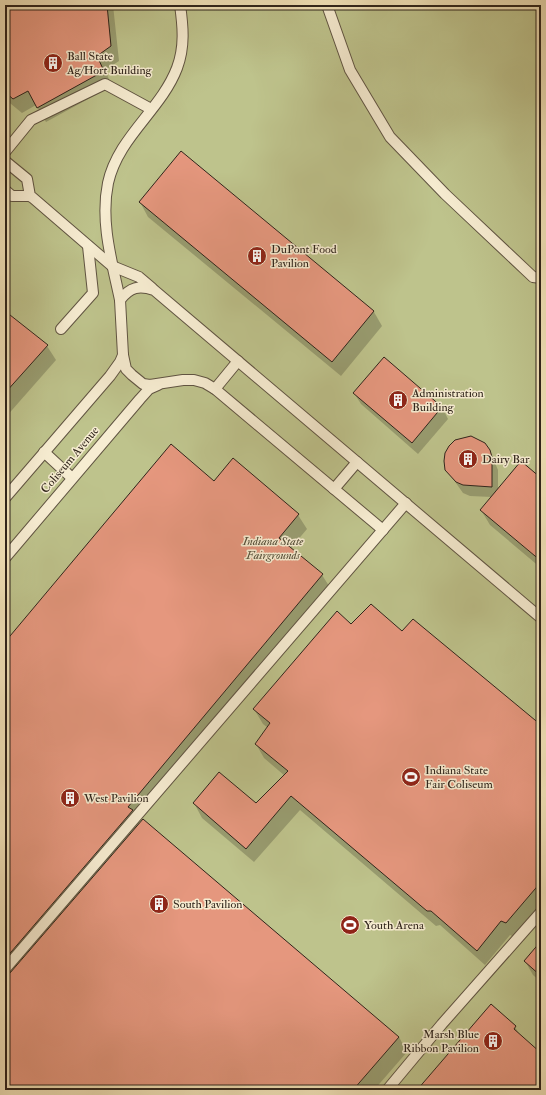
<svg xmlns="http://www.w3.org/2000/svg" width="546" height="1095" viewBox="0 0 546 1095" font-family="'IM FELL Double Pica',serif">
	<rect width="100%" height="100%" fill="#f2e3b9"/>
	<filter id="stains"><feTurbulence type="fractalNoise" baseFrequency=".005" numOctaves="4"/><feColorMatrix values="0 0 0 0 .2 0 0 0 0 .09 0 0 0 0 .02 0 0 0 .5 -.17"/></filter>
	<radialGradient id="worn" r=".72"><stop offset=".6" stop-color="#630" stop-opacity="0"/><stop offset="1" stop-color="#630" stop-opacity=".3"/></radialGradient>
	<rect fill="#bec38c" stroke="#767454" x="5" y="5" width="536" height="1085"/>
	<g fill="#0003">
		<polygon points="5,5 113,5 119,61 105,70 112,86 46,122 36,105 22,113 5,99"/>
		<polygon points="181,152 374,312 382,326 341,376 148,217 140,202"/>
		<polygon points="5,311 47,346 56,360 5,418"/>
		<polygon points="354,393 442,407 448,419 418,454 361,404"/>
		<polygon points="471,437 485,444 492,456 498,470 498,490 541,479 541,568 490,525 481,510 492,497 470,496 463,493 446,469 449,446 463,438"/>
		<polygon points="214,482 298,515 307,529 291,548 322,575 331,589 137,820 140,824 399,1037 407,1052 374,1090 5,1090 5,643"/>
		<polygon points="351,625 402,633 541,726 541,905 514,937 510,935 485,965 440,925 436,926 300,810 254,862 202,818 194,803 256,805 285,776 264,758 256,744 268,728 263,724 254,709"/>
		<polygon points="541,942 541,982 533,975 525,961"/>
		<polygon points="515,1027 521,1037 541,1054 541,1090 418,1090"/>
	</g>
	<g fill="#e5977e" stroke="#2f241b">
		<polygon points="5,5 107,5 111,46 97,56 104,71 37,108 28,91 13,99 5,92"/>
		<polygon points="181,151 374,311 332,362 139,202"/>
		<polygon points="5,311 48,345 5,393"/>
		<polygon points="384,357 442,407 412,443 353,393"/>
		<polygon points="471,436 485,443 490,450 492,457 492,487 463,485 456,482 445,470 444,461 445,453 449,446 455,440"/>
		<polygon points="171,444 214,481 233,458 299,514 279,538 323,574 128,807 133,810 5,959 5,642"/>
		<polygon points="521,461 541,478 541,561 480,510"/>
		<polygon points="371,604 402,631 413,619 541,725 541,882 506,923 501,921 477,951 431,911 427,911 291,796 246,849 193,803 219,772 256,803 288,771 255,744 270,723 253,709 337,611 351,624"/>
		<polygon points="143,819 399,1037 353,1090 5,1090 5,975 10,973"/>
		<polygon points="541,941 541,976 524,961"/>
		<polygon points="491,1004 516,1026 514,1029 541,1053 541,1090 417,1090"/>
	</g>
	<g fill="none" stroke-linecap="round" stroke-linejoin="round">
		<defs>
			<g id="service">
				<polyline points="327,5 350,70 390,137 445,194 533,277 541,278"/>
				<polyline points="5,152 31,120 105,84 151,109"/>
				<polyline points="5,161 27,179 30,196 33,198 112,266 139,277 152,288"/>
				<polyline points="5,190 12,196 30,196"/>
				<path d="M120 300C112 262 100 222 108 183 118 137 161 110 177 68 185 47 183 26 180 5"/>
				<polyline points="61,329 93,293 88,246"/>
				<polyline points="215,389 238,361"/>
				<polyline points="44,452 72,478"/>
				<polyline points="334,489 357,462"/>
				<polyline points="5,498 110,376 120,362 123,355"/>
				<path d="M383 530 215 389 205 383 194 380H183L150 385 143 384 132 375 126 369 123 355 120 300C130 287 139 285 154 290L541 618"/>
				<polyline points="5,558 140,399 149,389 158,385"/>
				<polyline points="5,969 406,503"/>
				<polyline points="387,1090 442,1024 541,912"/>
			</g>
		</defs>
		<use href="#service" stroke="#605442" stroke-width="12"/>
		<use href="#service" stroke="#f7edd2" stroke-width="10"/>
	</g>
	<defs>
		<symbol id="building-disc" viewBox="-11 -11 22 22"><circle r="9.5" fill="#8f2418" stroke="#f7edd2"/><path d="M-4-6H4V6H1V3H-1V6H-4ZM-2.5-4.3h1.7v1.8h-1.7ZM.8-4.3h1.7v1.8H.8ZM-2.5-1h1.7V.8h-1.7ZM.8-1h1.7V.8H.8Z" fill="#fff"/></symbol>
		<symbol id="stadium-disc" viewBox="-11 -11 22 22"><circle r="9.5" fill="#8f2418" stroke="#f7edd2"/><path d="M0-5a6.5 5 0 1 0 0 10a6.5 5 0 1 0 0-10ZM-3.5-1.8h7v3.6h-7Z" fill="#fff"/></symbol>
	</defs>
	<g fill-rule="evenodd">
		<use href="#building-disc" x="42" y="52" width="22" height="22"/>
		<use href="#building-disc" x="246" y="245" width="22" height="22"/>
		<use href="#building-disc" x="387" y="389" width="22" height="22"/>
		<use href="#building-disc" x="457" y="448" width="22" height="22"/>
		<use href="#stadium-disc" x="400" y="766" width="22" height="22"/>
		<use href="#building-disc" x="59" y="787" width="22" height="22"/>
		<use href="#building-disc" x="148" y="893" width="22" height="22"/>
		<use href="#stadium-disc" x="339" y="914" width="22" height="22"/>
		<use href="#building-disc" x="482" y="1030" width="22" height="22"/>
	</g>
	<g text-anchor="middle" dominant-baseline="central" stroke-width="3" stroke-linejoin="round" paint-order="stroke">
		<g font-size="12" fill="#2f241b" stroke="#f7edd2" text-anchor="start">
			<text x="67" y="56">Ball State<tspan x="67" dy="14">Ag/Hort Building</tspan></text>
			<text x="271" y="249">DuPont Food<tspan x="271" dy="14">Pavilion</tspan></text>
			<text x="412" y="393">Administration<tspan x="412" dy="14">Building</tspan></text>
			<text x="482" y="459">Dairy Bar</text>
			<text x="425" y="770">Indiana State<tspan x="425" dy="14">Fair Coliseum</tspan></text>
			<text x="84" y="798">West Pavilion</text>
			<text x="173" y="904">South Pavilion</text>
			<text x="364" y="925">Youth Arena</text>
			<text x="479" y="1034" text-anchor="end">Marsh Blue<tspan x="479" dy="14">Ribbon Pavilion</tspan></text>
		</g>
		<g font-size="12" fill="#2f241b" stroke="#f7edd2">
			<text transform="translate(70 460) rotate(-50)">Coliseum Avenue</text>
		</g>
		<g font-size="12" font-style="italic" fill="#534c37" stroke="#f7edd2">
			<text x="273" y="541">Indiana State<tspan x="273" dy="14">Fairgrounds</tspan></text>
		</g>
	</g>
	<rect width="546" height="1095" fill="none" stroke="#f2e3b9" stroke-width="20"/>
	<rect x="6" y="6" width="534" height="1083" fill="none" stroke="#2f241b" stroke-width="2"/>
	<rect x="10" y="10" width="526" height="1075" fill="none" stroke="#2f241b"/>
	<rect width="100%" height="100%" filter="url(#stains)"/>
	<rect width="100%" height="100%" fill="url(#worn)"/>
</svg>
